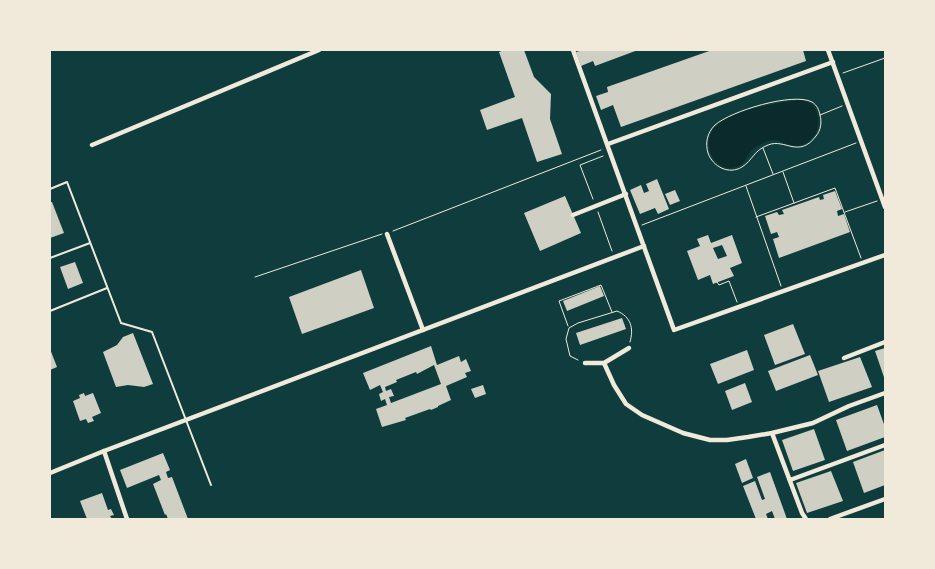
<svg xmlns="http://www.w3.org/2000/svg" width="935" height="569" viewBox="0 0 935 569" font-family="Mulish,sans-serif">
	<rect width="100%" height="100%" fill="#0f3d3e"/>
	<path fill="#0a2a2b" d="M800 100C809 102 815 104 817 113 822 129 812 147 792 146 786 145 781 140 774 140 768 140 762 144 756 147 748 151 747 162 739 166 716 176 700 145 714 128 730 110 777 103 800 100Z"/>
	<g fill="#cfcfc3" fill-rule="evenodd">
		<polygon points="504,50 524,50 534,77 551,94 550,119 562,154 537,162 522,118 487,130 480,110 515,97 499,52"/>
		<polygon points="583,50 638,50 595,66 593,61 581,66 576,52"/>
		<polygon points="712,50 803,50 806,61 621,127 613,105 601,110 596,96 608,92 607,87"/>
		<polygon points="657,179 669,209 658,214 655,208 640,214 630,190 641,185 644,193 649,191 646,184"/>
		<polygon points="675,190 680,201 670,205 665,194"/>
		<polygon points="835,191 842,209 837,211 838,216 844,214 850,232 779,258 773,239 779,237 777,232 771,234 765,216 777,212 779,215 784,214 782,210 819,197 820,200 824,199 823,195"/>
		<polygon points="565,196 581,233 540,251 524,213"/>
		<polygon points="50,202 52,202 64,233 50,238"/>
		<path d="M708 235 711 243 732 235 742 263 730 268 734 276 713 284 710 275 698 280 687 251 700 246 697 239ZM722 245 727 256 718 259 713 248Z"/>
		<polygon points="75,262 83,283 68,289 60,267"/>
		<polygon points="361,270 374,308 302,334 289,297"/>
		<polygon points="600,286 604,296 567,311 563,301"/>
		<polygon points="622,318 626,329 580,345 576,333"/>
		<polygon points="793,324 805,354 775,365 764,335"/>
		<polygon points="133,333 153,384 144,387 128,385 116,387 103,352 117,345 123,337"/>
		<path d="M431 346 437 365 459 356 461 362 466 359 471 371 465 373 467 377 446 386 451 400 438 406V407L431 410 430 409 405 418 406 420 382 427 376 409 387 405 385 399 381 401 379 394 383 392 380 385 370 390 363 373ZM434 365 441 384 391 403 389 397 394 396 391 389 386 391 385 387 397 382 396 380 416 372 417 374Z"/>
		<polygon points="885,348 885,380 875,351"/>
		<polygon points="50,349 57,367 50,370"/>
		<polygon points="747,350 754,370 718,384 710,364"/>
		<polygon points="810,355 818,375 776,391 768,371"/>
		<polygon points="860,357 872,387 829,402 818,371"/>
		<polygon points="745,383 752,402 732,410 725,391"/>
		<polygon points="483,385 486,394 475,398 471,389"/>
		<polygon points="84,393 85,396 93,393 101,413 92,417 94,421 88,423 86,419 80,421 73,401 80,398 79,395"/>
		<polygon points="877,405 885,427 885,437 847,451 836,420"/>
		<polygon points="814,429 825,460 793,471 782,440"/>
		<polygon points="885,450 885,485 864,493 853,462"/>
		<polygon points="163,453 170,470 166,472 168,478 172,477 188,519 168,519 166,514 165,515 153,484 161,480 159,475 127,488 120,470"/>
		<polygon points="746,459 753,478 742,483 735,464"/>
		<polygon points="831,471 843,501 807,513 796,483"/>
		<polygon points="770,472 787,519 775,519 772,511 766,514 768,519 756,519 743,486 755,481 762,500 765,499 757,477"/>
		<polygon points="102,493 108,510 111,509 114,515 110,516 112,519 87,519 80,501"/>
	</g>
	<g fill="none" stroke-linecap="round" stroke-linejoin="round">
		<g stroke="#f1e9da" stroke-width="1">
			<polyline points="843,73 885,58"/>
			<path d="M820 115C822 122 821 130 816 136 799 159 785 138 768 145 753 151 753 160 742 167 729 175 713 167 708 153 705 143 707 133 715 125 731 111 793 92 812 102 817 105 819 110 820 115L842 106"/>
			<polyline points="763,148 773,174"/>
			<polyline points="783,172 794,203"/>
			<polyline points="746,186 781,286"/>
			<polyline points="593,199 580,165 603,156"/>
			<polyline points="598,212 612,251"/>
			<polyline points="845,212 877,201"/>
			<polyline points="756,217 835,188 861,258"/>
			<polyline points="642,225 856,143"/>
			<polyline points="393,231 601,150"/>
			<polyline points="255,277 382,234"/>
			<polyline points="717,282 719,285 729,281 737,302"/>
			<polyline points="568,326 559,301 601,285 612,312"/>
			<path d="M578 360 570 356 566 339 569 328 578 323 617 311C631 317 634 328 630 342"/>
		</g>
		<g stroke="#f1e9da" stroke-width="2">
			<polyline points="50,189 67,182 121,323 152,332 211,485"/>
			<polyline points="50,258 90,243"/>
			<polyline points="50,311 107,288"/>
		</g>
		<g stroke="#f1e9da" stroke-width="4.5">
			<polyline points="573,50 674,330 885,255"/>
			<polyline points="828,50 885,207"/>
			<polyline points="608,144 833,62"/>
			<polyline points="92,145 319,50"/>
			<polyline points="573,215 626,194"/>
			<polyline points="387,234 423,330"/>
			<polyline points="844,358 885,342"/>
			<polyline points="585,363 604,363 629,348"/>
			<polyline points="604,363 614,385 626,404 642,415 683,433 710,440 727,440 748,437 772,433 813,423 849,406 885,393"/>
			<polyline points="772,433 802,513 806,519"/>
			<polyline points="104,451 127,519"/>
			<polyline points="50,473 104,451 644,246"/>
			<polyline points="790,480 885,445"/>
			<polyline points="830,519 885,499"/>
		</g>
	</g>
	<rect width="935" height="569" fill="none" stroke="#f1e9da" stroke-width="102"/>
</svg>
